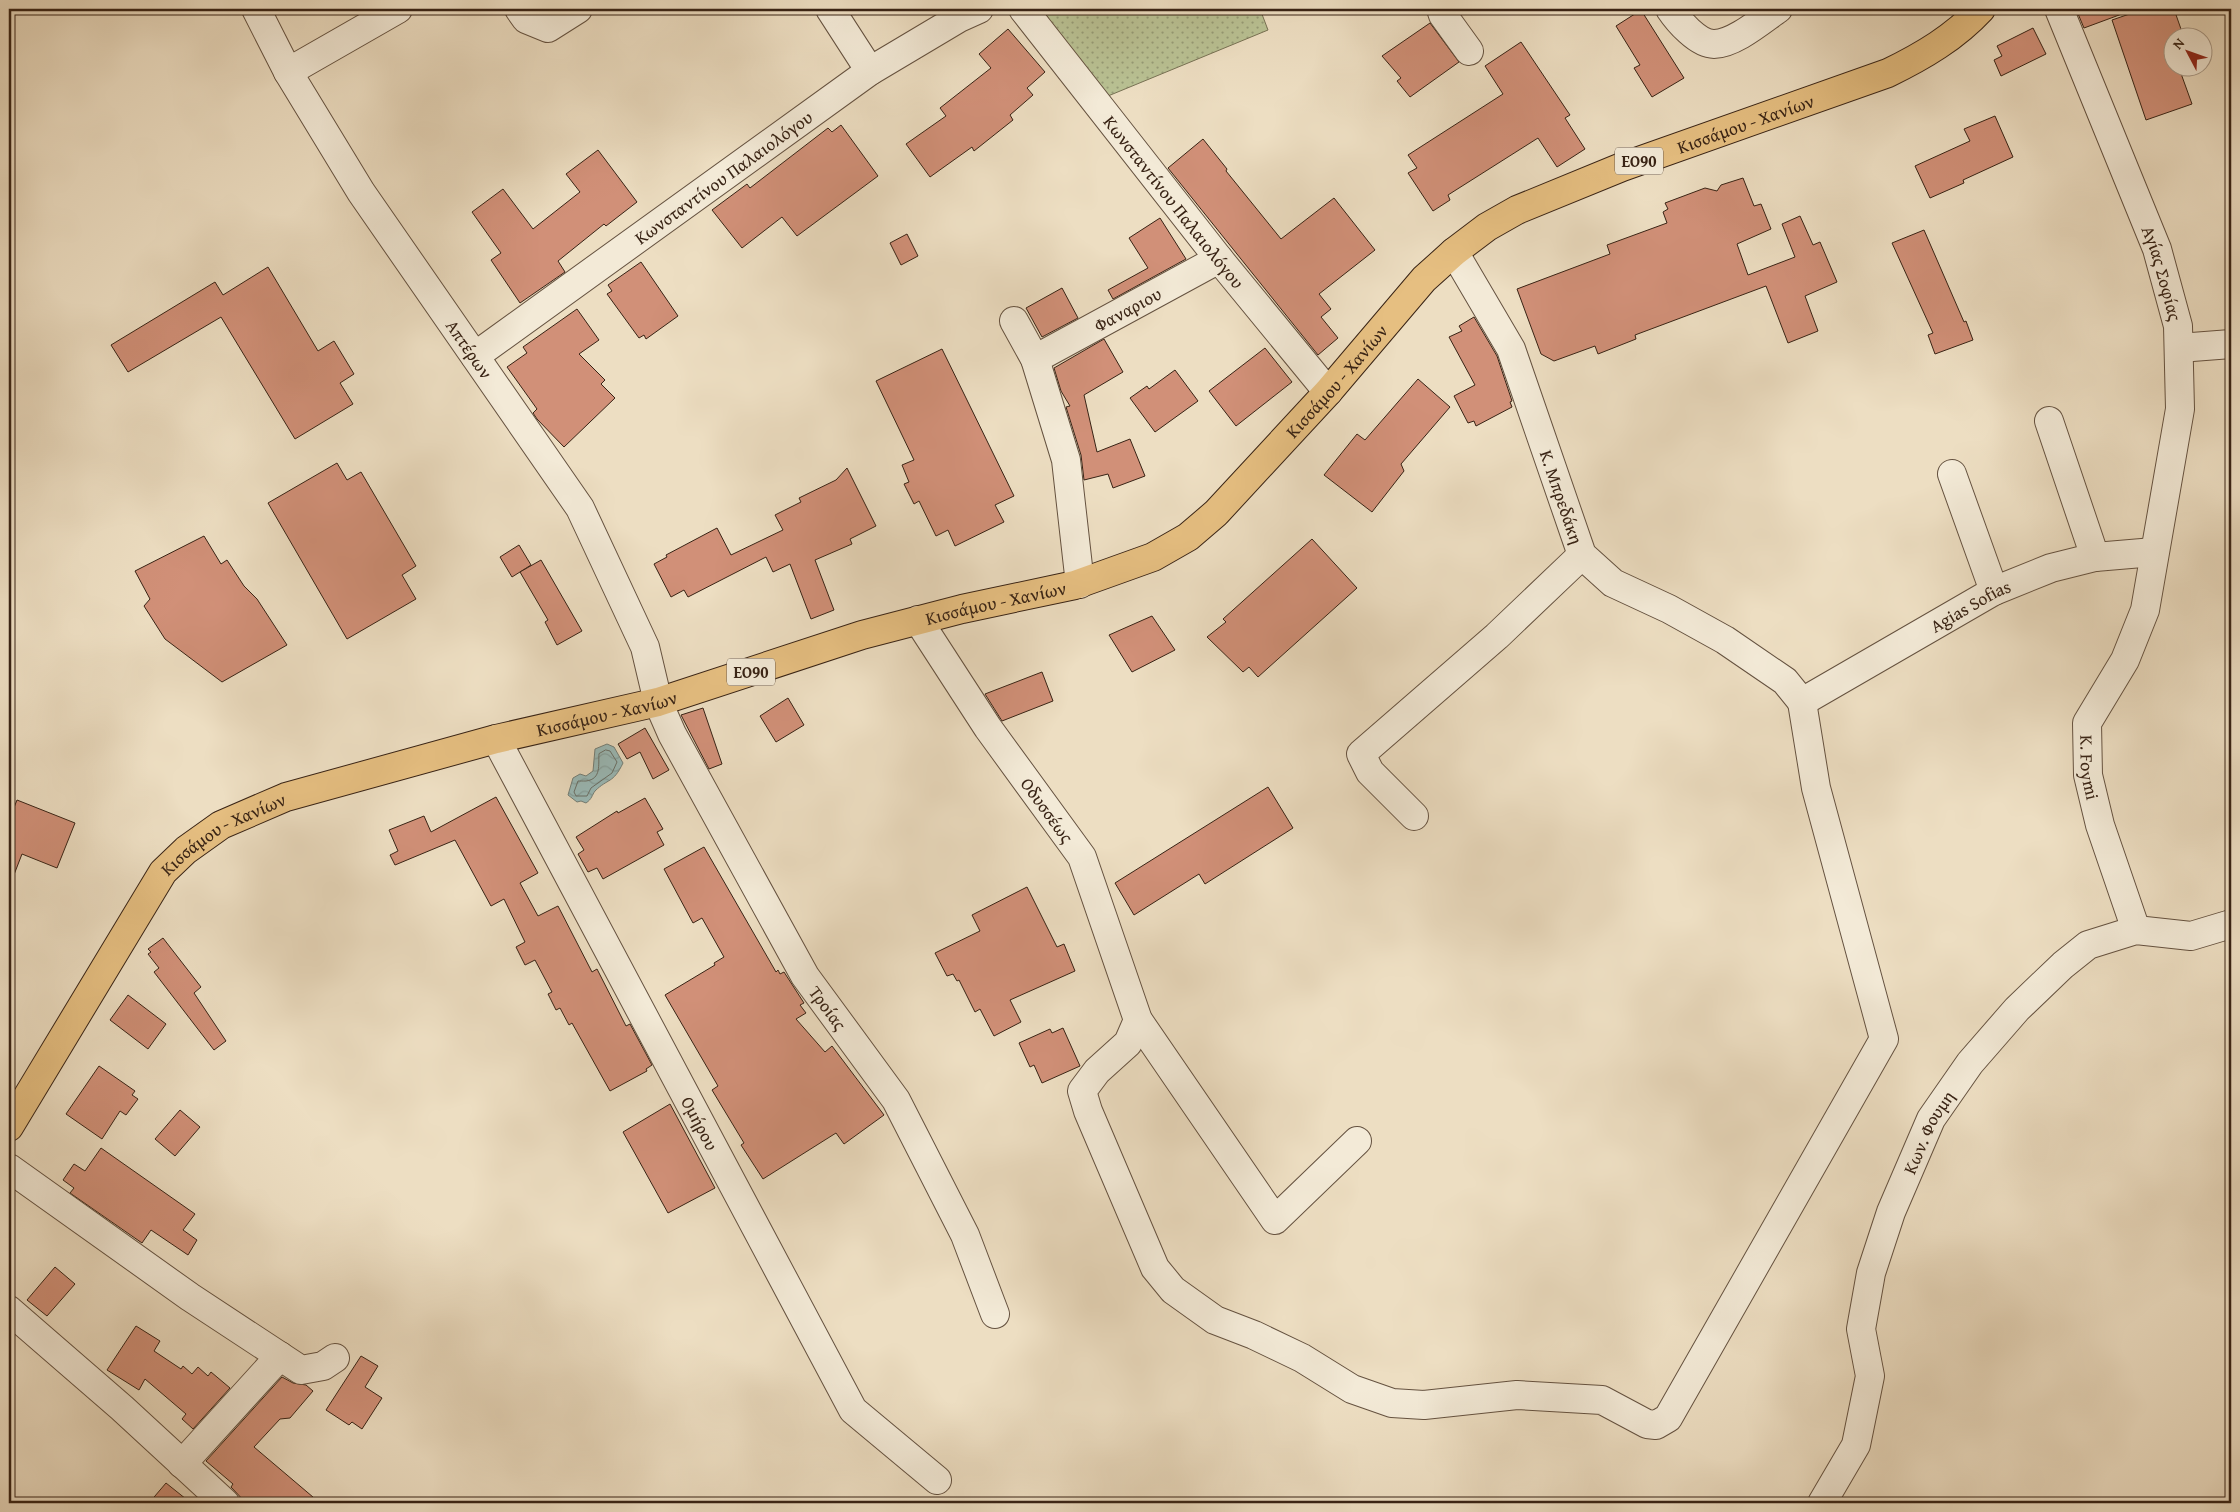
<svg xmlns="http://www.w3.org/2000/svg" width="2240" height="1512" viewBox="0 0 2240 1512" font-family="'Gentium Book Plus',serif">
	<defs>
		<pattern id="green-dots" width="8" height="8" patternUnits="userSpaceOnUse" patternTransform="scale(1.25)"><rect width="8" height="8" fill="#b9c193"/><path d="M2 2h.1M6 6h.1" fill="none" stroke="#979c77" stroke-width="1.8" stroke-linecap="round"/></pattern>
		<pattern id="water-waves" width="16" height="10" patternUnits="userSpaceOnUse" patternTransform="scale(1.25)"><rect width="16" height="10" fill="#9abbb9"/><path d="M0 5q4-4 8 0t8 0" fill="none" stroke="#85a09e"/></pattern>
	</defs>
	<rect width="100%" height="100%" fill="#eddec2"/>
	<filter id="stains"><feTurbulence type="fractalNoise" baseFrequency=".004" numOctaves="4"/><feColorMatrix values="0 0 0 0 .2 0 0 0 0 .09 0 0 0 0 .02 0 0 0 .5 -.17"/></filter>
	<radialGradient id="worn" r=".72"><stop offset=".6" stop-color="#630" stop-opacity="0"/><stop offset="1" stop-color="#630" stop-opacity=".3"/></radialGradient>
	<polygon fill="url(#green-dots)" stroke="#787254" points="1040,9 1260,9 1268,30 1108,96"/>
	<path fill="url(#water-waves)" stroke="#737e77" d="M607 744 614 747 623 763C613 784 608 778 595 791 592 795 592 799 586 803L581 801 577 802 568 795 573 778 580 774 586 776 593 771 595 749Z"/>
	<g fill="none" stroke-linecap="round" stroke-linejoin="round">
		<path stroke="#696f67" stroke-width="1" d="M606 750 610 751 617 762 612 773 591 788 587 796H576L574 792 578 781C580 781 583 781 586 781 602 779 598 764 599 754Z"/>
	</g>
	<g fill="#d19078" stroke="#382315">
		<polygon points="2076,9 2130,9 2130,11 2084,28"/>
		<polygon points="2144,9 2174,9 2182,32 2172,36 2172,68 2179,68 2192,104 2146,120 2112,20"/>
		<polygon points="1641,10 1684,78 1652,97 1634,68 1640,65 1616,26"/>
		<polygon points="1430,23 1459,62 1410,97 1397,81 1401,78 1382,56"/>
		<polygon points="2033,28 2046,54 2001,76 1994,60 2002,56 1997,46"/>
		<polygon points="1008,29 1045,72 1027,88 1033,95 1010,115 1013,120 974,151 972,147 930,177 906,144 946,116 940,108 991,68 979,54"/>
		<polygon points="1521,42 1570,115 1565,118 1585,149 1557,167 1538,138 1448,195 1450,200 1433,211 1408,173 1417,168 1408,155 1503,94 1485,66"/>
		<polygon points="1995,116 2013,157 1963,180 1964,183 1930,198 1915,166 1970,141 1964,129"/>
		<polygon points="841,125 878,176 797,236 782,217 742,248 712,210 747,184 750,188 828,128 832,132"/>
		<polygon points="1203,139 1227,169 1226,171 1281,239 1334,198 1375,250 1319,294 1331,309 1321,317 1338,338 1318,355 1168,168"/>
		<polygon points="598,150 637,202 606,226 604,224 558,261 565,272 520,303 491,260 501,253 472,212 503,189 533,229 580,192 566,174"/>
		<polygon points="1743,178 1754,206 1761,204 1771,229 1737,244 1748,275 1795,257 1782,224 1800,216 1813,245 1820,242 1837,282 1805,296 1818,331 1788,343 1766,286 1635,335 1636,339 1598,354 1595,346 1554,361 1541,354 1517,289 1610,254 1607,245 1667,223 1663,212 1668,209 1665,203 1705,188 1717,191 1721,185"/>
		<polygon points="1160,218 1186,259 1113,299 1108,290 1148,268 1129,238"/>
		<polygon points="1924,230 1964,322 1966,321 1973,340 1935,354 1928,335 1933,333 1892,243"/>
		<polygon points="907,234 918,256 901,265 890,243"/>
		<polygon points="641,262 678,316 646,339 644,335 639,338 607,294 612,291 608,285"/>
		<polygon points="268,267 318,351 334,341 354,374 340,383 353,404 295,439 221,317 128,372 111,345 215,282 223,295"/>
		<polygon points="1062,288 1078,318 1042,337 1026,308"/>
		<polygon points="577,309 599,340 579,354 605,380 601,384 615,398 564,447 537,419 533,413 537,409 507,367 527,353 523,347"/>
		<polygon points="1474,317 1497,356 1512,401 1510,402 1512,407 1476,426 1474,421 1468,423 1454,396 1475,385 1449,337 1462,331 1459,326"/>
		<polygon points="1104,339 1123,372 1084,395 1097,452 1130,439 1145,476 1113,488 1108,474 1084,480 1081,455 1066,407 1070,406 1061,391 1054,368"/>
		<polygon points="1265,348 1292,382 1236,426 1209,391"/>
		<polygon points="942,349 1014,496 995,505 1004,522 955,546 948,530 936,536 919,501 914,504 904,484 909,482 902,465 914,460 876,381"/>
		<polygon points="1175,370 1198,401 1155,432 1130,398 1147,386 1149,389"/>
		<polygon points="1418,379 1450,407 1401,464 1404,471 1372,512 1324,475 1357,434 1365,440"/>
		<polygon points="337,463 347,480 361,472 416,566 402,575 416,599 347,639 268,503"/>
		<polygon points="847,468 876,526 850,539 852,544 815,560 834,610 811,619 790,564 773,572 766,557 688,597 684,590 671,597 654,564 667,557 666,555 717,528 731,555 783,530 775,515 801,502 799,498 836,480"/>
		<polygon points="204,536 221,564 227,560 244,586 257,599 287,645 222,682 165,639 144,606 150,599 135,571"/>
		<polygon points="1312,539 1357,588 1258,677 1249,667 1243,672 1207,637 1226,622 1223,619"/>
		<polygon points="519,545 531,565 512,577 500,557"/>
		<polygon points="541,560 582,631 557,645 545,622 548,620 520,572"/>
		<polygon points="1152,616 1175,650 1132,672 1109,635"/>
		<polygon points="1042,672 1053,701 1002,721 985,694"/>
		<polygon points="788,698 804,725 776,742 760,716"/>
		<polygon points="703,708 722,764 709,769 681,715"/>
		<polygon points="645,728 669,770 653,779 640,752 627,759 618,744"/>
		<polygon points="1268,787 1293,828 1205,884 1199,874 1134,915 1115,883"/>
		<polygon points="496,797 538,873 520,883 538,916 558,906 592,972 597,969 626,1026 630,1024 652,1065 646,1069 647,1071 610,1091 572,1023 569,1025 560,1008 556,1010 548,994 552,992 535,960 525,965 516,947 525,942 504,899 491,906 455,840 395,865 390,855 398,851 389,830 424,816 431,832"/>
		<polygon points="645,798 663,829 657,832 664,845 603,879 597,868 588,872 578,854 584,850 576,837 617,811 618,813"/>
		<polygon points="17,800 75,823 57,868 22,854 10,885 9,820"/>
		<polygon points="704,847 776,972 778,970 780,974 784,972 804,1003 800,1005 806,1013 796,1019 825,1052 832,1046 884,1115 844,1144 836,1133 763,1179 741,1145 744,1143 712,1090 718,1086 665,995 715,965 714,963 724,957 702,918 693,923 664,869"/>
		<polygon points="1027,887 1057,947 1064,944 1075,971 1010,1000 1021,1022 994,1036 980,1009 975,1012 959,980 957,981 953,974 947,976 935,953 980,931 972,915"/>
		<polygon points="163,938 201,987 194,993 226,1041 214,1050 154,972 159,968 148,954 151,952 148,949"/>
		<polygon points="128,995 166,1024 148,1049 110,1020"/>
		<polygon points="1063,1028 1080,1066 1042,1083 1034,1065 1030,1067 1019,1043 1050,1029 1052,1033"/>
		<polygon points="99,1066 135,1091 132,1095 138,1099 126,1115 120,1111 102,1139 66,1114"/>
		<polygon points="670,1104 715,1188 668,1213 623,1132"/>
		<polygon points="180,1110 200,1127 175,1156 155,1139"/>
		<polygon points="101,1148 195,1214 183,1230 197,1240 188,1255 151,1230 142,1243 70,1193 74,1188 63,1180 74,1164 85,1171"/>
		<polygon points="55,1267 75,1284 47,1316 27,1300"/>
		<polygon points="136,1326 160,1341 154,1351 181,1369 183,1366 192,1374 198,1367 208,1376 211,1372 230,1388 193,1429 182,1419 186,1414 145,1379 139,1390 107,1370"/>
		<polygon points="361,1356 378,1366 365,1387 382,1398 362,1429 352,1422 349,1425 326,1410"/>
		<polygon points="282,1377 293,1383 306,1385 313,1391 290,1418 280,1419 254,1447 320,1503 246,1503 231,1487 233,1484 206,1461"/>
		<polygon points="166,1483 191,1503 149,1503"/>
	</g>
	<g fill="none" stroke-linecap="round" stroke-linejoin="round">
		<defs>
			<g id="minor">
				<path id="s1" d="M256 9 288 72 361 192 580 508 645 647 658 702 672 734 805 976 896 1100 965 1235 995 1314"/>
				<polyline points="519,9 526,19 548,28 578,9"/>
				<polyline points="830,9 870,71"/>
				<path id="s2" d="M1023 9 1219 259 1328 392"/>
				<polyline points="1441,9 1443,15 1469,51"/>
				<path d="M1670 9C1678 21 1698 44 1714 44 1734 44 1762 20 1778 9"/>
				<path id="s3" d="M2059 9 2157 249 2178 326 2180 409 2145 610 2125 660 2087 723 2088 775 2100 825 2136 930"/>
				<polyline points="288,72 398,9"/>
				<path id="s4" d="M1454 252 1511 349 1582 555 1613 583 1669 609 1725 640 1785 681 1802 702"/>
				<polyline points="1014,321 1035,359 1066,460 1080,584"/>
				<polyline points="2179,348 2231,344"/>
				<path id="s5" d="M475 356 870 71 959 18 979 9"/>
				<path id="s6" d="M1035 359 1219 259"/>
				<polyline points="2049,421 2095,557"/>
				<polyline points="1952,474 1994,591"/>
				<path id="s7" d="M918 620 988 728 1082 857 1138 1020 1275 1220 1357 1141"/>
				<path id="s8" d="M1802 702 1994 591 2051 568 2095 557 2154 552"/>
				<path id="s9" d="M496 739 853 1410 937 1480"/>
				<polyline points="1414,816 1370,772 1361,754 1497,636 1582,555"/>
				<polyline points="1138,1020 1128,1043 1097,1071 1082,1091 1088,1111 1155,1268 1173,1290 1215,1320 1254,1335 1302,1358 1352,1389 1392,1403 1424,1405 1517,1395 1602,1400 1647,1424 1656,1425 1668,1418 1884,1039 1816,788 1802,702"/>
				<polyline points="9,1168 190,1297 301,1370 323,1366 335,1358"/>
				<polyline points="9,1310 122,1408 225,1503"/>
				<polyline points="182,1464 280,1356"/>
				<path id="s10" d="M1822 1503 1856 1445 1870 1376 1861 1329 1871 1273 1891 1212 1931 1119 1970 1063 2017 1009 2063 965 2088 945 2136 930 2191 936 2231 924"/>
			</g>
			<g id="major">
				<path id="s11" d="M9 1127 163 872 186 850 221 825 286 797 496 739 658 702 862 635 962 609 1075 585 1153 557 1188 537 1216 513 1328 392 1424 279 1454 252 1487 227 1517 210 1622 167 1888 73C1923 56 1955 37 1981 9"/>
			</g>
		</defs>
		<use href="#minor" stroke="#655240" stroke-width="30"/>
		<use href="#major" stroke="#382315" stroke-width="30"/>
		<use href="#minor" stroke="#f3ead7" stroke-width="28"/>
		<use href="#major" stroke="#e6bf81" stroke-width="28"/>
	</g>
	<g text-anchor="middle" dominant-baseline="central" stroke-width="4.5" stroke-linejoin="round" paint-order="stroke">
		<g fill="#f3ead7" stroke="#705f4f" stroke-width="1">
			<rect x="1615" y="147.5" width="48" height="27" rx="4"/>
			<rect x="727" y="658.5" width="48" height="27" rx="4"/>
		</g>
		<g font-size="16" font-weight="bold" fill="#382315">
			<text x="1639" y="161">ΕΟ90</text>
			<text x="751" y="672">ΕΟ90</text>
		</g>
		<g font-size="18" fill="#382315" stroke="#f3ead7">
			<text stroke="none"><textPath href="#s11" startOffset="2095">Κισσάμου - Χανίων</textPath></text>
			<text stroke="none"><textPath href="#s5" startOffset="306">Κωνσταντίνου Παλαιολόγου</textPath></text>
			<text stroke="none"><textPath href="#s2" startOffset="245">Κωνσταντίνου Παλαιολόγου</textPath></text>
			<text stroke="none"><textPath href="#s3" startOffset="284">Αγίας Σοφίας</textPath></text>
			<text stroke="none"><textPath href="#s6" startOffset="105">Φαναριου</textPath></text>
			<text stroke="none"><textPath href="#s1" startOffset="402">Απτέρων</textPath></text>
			<text stroke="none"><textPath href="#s11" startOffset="1600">Κισσάμου - Χανίων</textPath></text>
			<text stroke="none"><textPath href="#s4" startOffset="269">Κ. Μπρεδάκη</textPath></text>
			<text stroke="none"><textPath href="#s11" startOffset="1180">Κισσάμου - Χανίων</textPath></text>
			<text stroke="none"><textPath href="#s8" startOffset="194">Agias Sofias</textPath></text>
			<text stroke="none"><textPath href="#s11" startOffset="775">Κισσάμου - Χανίων</textPath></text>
			<text stroke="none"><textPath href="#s3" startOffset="798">K. Foymi</textPath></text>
			<text stroke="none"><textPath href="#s7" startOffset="230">Οδυσσέως</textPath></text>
			<text stroke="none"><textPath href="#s11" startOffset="370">Κισσάμου - Χανίων</textPath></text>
			<text stroke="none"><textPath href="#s1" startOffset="1156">Τροίας</textPath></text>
			<text stroke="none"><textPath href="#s9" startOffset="435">Ομήρου</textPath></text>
			<text stroke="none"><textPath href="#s10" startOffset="395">Κων. Φουμη</textPath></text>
		</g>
	</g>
	<rect width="2240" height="1512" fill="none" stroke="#eddec2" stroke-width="30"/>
	<rect x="10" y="10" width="2220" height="1492" fill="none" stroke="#382315" stroke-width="2.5"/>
	<rect x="15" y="15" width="2210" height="1482" fill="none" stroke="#382315"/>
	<g transform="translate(2188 52) rotate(311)"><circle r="24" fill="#f3ead7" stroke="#a89a89"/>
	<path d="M0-4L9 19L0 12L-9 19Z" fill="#8f2418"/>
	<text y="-8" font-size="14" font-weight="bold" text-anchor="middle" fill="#382315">N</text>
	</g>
	<rect width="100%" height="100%" filter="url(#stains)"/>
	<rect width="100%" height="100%" fill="url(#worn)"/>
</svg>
